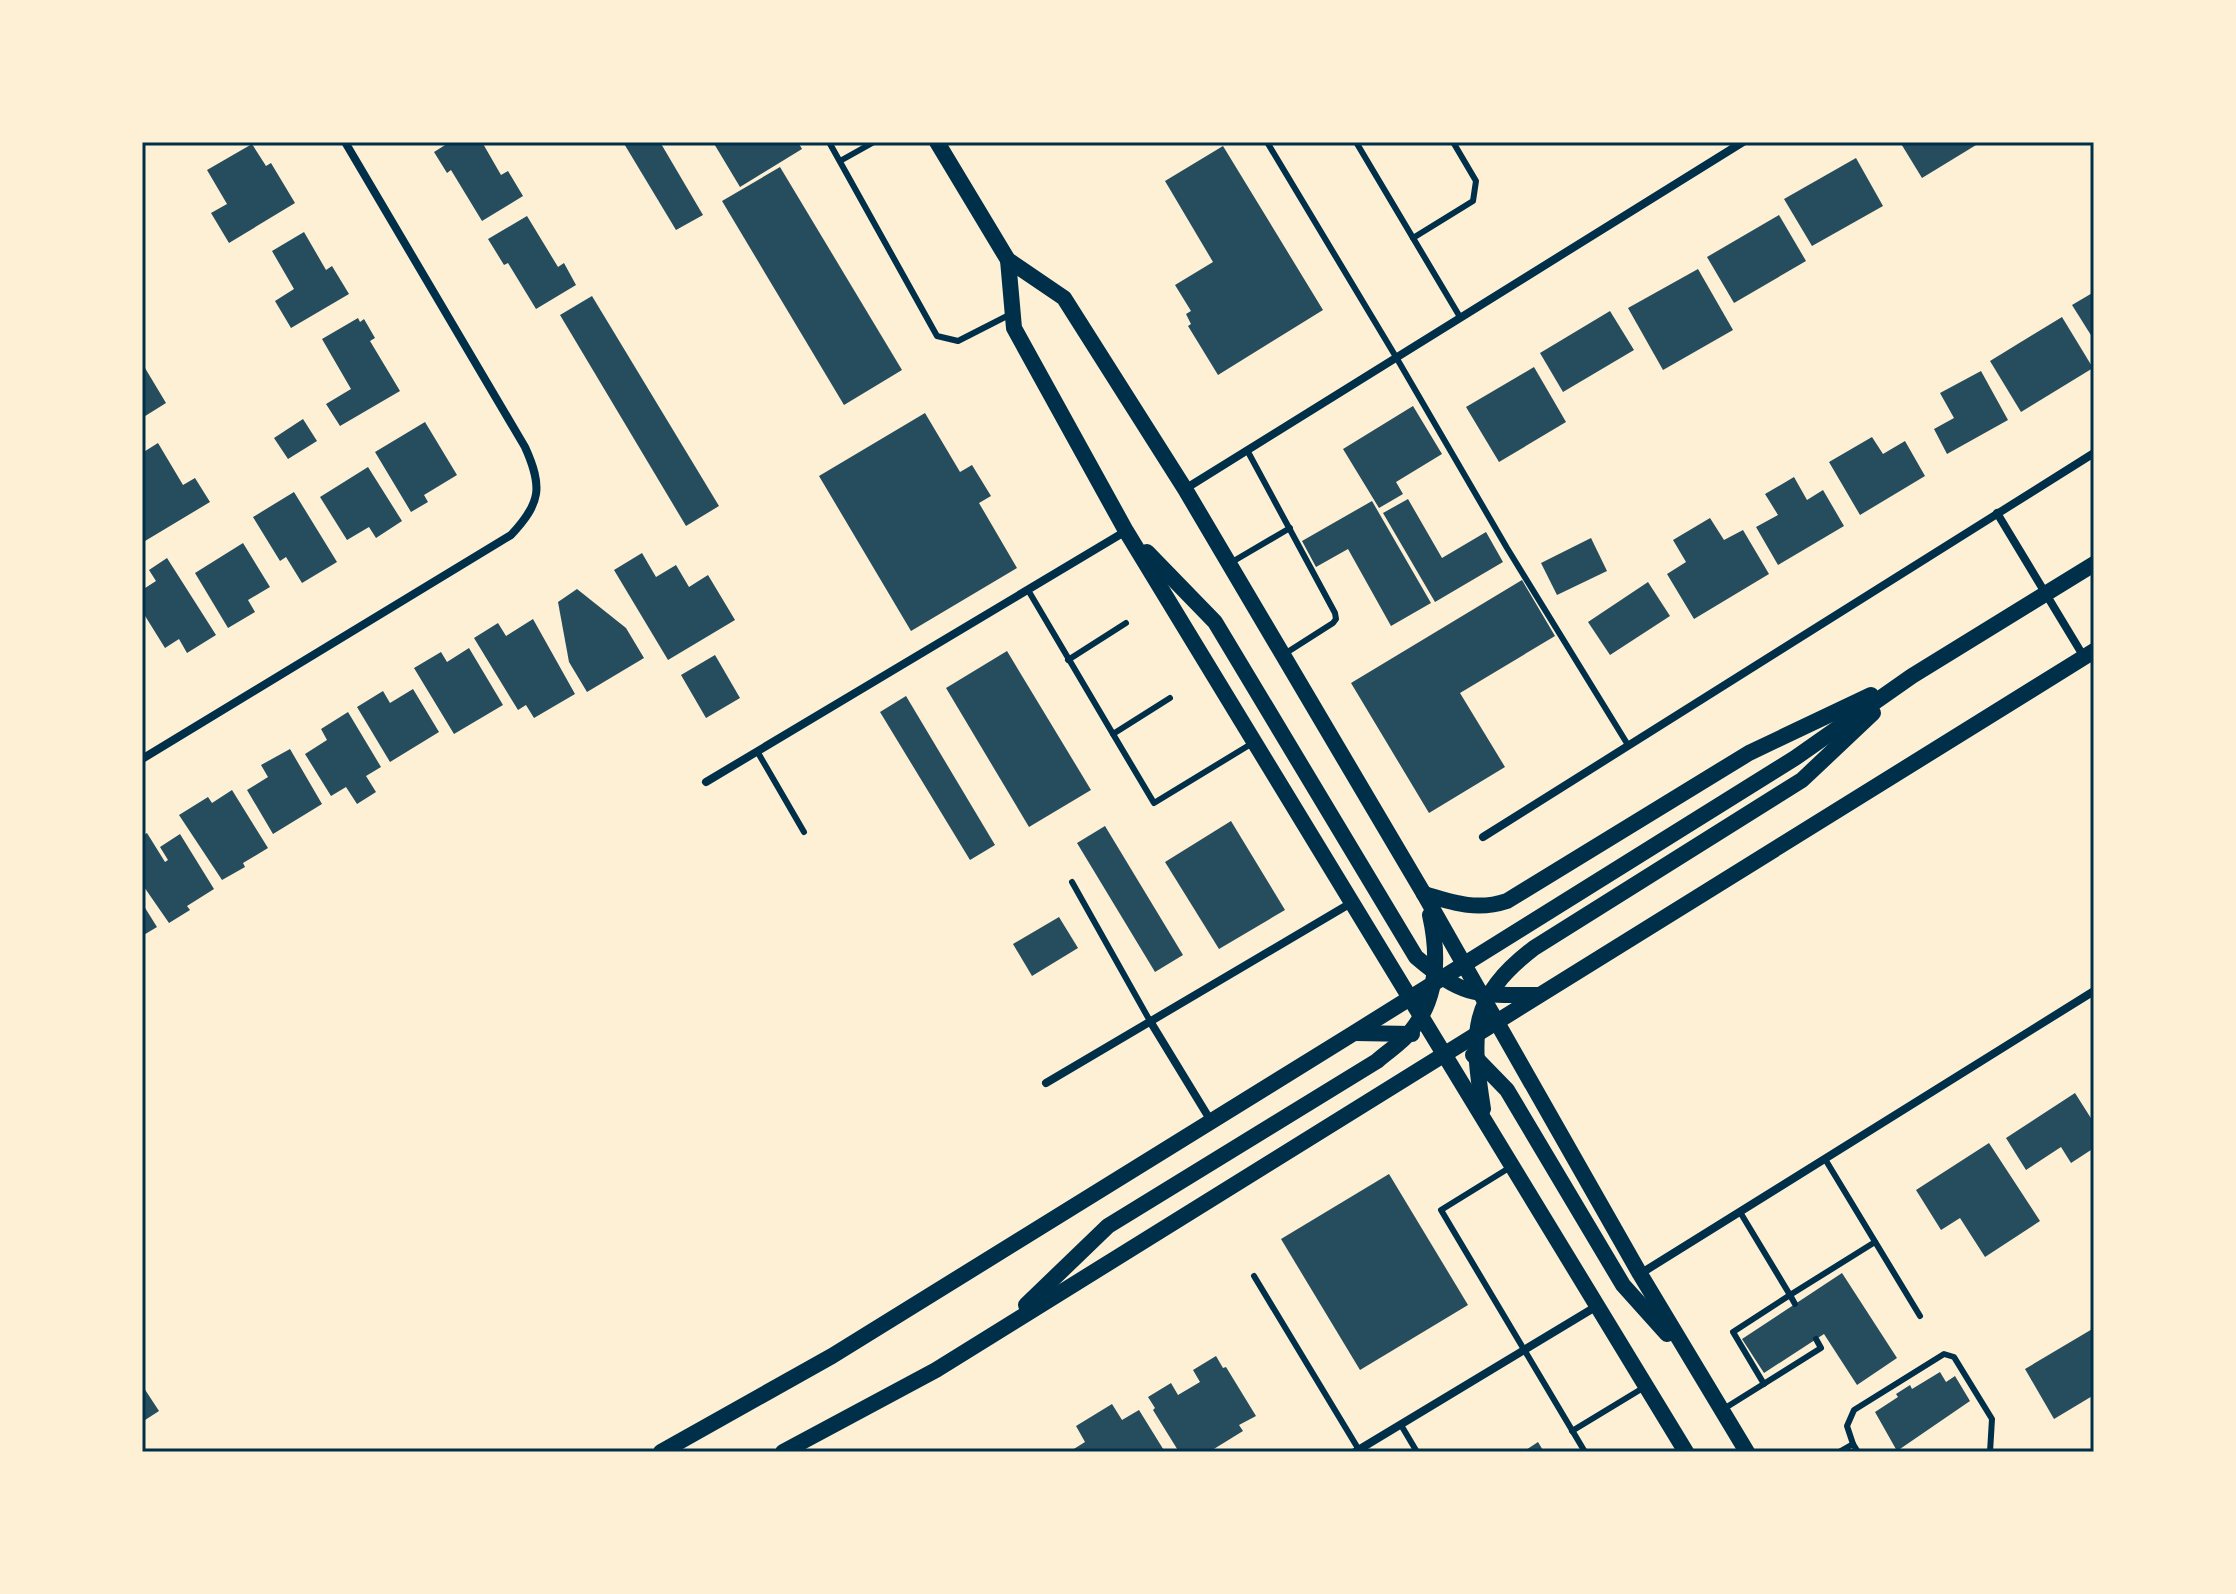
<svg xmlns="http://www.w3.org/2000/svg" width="2236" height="1594" viewBox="0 0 2236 1594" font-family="'Space Grotesk',sans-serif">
	<rect width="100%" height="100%" fill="#fdf0d5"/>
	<g fill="#264d5e">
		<polygon points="450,142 482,142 501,175 508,171 523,196 482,221 451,170 447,173 434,152"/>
		<polygon points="623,142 660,142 703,215 676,230"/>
		<polygon points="713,142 798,142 802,149 740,187"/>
		<polygon points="1900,142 1981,142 1922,178"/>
		<polygon points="252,144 266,166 271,163 295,203 229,243 211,213 227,204 207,170"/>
		<polygon points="1223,146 1323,310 1218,375 1188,326 1191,324 1186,314 1191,311 1175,285 1213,262 1165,181"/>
		<polygon points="1856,158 1883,206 1812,246 1784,199"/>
		<polygon points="780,167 902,370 844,405 722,201"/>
		<polygon points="1779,215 1806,261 1734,303 1707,257"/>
		<polygon points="527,216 558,267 564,263 576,285 536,309 508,263 504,265 488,239"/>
		<polygon points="304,232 326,270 332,266 349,294 291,328 275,301 294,289 272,251"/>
		<polygon points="1698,269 1733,330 1663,370 1628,308"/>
		<polygon points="2094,292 2094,340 2072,305"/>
		<polygon points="592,296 719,506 686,526 560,315"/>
		<polygon points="1610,311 1634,350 1563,392 1540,353"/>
		<polygon points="2062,317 2093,368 2021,412 1990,361"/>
		<polygon points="358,318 360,322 364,319 375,338 370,341 400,391 340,426 326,404 351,389 322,339"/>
		<polygon points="142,363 166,403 142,418"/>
		<polygon points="1534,367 1566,422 1499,462 1466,407"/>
		<polygon points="1981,371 2008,420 1947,454 1934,429 1954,418 1940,393"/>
		<polygon points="1413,406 1442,454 1396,482 1403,494 1379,508 1343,449"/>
		<polygon points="925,413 960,472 972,465 991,496 979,503 1017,568 911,631 819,476"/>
		<polygon points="303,419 317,441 288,459 274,438"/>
		<polygon points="425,422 457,475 424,495 428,502 411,512 375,452"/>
		<polygon points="1872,437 1883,454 1905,441 1925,476 1860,515 1829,462"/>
		<polygon points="158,443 183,485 195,478 210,502 145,541 142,536 142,453"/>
		<polygon points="368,467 402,521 376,538 369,527 347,540 320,497"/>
		<polygon points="1794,477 1807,500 1823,490 1844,526 1778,565 1756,527 1778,515 1765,494"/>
		<polygon points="294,492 337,562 302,583 286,557 280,561 253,517"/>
		<polygon points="1408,499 1442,558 1486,532 1503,562 1435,602 1383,513"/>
		<polygon points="1372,501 1431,603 1391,626 1348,549 1316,567 1302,541"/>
		<polygon points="1710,518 1724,540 1743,530 1769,574 1694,619 1667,574 1686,562 1673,540"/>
		<polygon points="1591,538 1607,571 1557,595 1541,563"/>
		<polygon points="243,543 270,587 248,600 255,612 228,628 195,573"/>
		<polygon points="642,553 656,577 676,565 689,587 708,575 735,620 668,660 614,570"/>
		<polygon points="167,558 216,635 187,653 179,639 165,648 142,611 142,590 156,581 149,570"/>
		<polygon points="1522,580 1555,636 1460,693 1505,767 1429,813 1351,683"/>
		<polygon points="1648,582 1670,616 1610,655 1588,622"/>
		<polygon points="577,589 626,628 644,658 587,692 569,662 558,602"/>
		<polygon points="533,619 575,694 534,718 526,705 518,710 474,638 498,623 506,636"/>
		<polygon points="469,648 503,705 454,734 414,668 441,652 447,662"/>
		<polygon points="1007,651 1091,790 1029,827 946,688"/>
		<polygon points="715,655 740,698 706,718 681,675"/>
		<polygon points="413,689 439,732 390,762 357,707 383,691 390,703"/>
		<polygon points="906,696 995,845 970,860 880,712"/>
		<polygon points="348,712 381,767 366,776 376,792 357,804 346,787 331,796 305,754 327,740 321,729"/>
		<polygon points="290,749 322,804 273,834 247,790 268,777 261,765"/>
		<polygon points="232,790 268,848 243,863 245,867 222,880 179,815 208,797 212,803"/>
		<polygon points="1231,821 1285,910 1219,949 1165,862"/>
		<polygon points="1105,826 1183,955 1155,972 1077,843"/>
		<polygon points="147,833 165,862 168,860 160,847 180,834 214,889 187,906 190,910 169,923 142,884 142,836"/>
		<polygon points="142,903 157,927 142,936"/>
		<polygon points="1059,917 1078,948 1032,976 1013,944"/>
		<polygon points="2075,1093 2094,1123 2094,1148 2071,1163 2061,1147 2026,1170 2006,1138"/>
		<polygon points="1989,1143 2040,1221 1985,1257 1960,1218 1941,1230 1916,1190"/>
		<polygon points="1389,1174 1468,1305 1360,1370 1281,1239"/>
		<polygon points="1842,1273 1897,1358 1857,1385 1824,1334 1764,1373 1742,1339"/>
		<polygon points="2094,1328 2094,1395 2054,1419 2025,1369"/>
		<polygon points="1216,1356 1223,1368 1226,1367 1256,1416 1239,1425 1243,1431 1209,1452 1179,1452 1153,1410 1155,1408 1148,1397 1171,1383 1178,1395 1200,1382 1193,1370"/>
		<polygon points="1940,1372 1946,1382 1955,1376 1970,1401 1897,1451 1875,1412 1898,1397 1896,1394 1910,1385 1912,1389"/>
		<polygon points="142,1385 159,1411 142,1422"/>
		<polygon points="1112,1404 1122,1420 1139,1410 1165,1452 1069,1452 1085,1442 1076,1426"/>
		<polygon points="1538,1442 1544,1452 1523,1452"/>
	</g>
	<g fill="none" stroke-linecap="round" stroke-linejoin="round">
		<g stroke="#003049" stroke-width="6">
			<polyline points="829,142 937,336 958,341 1009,315"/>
			<polyline points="1267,142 1396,357 1507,548 1628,745"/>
			<polyline points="1356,142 1460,317"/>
			<polyline points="840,161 874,142"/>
			<polyline points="1413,238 1473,201 1476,181 1453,142"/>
			<polyline points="1247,450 1335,613 1336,619 1333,623 1286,653"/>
			<polyline points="1232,562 1290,528"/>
			<polyline points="1028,590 1113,734"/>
			<polyline points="1068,660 1126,623"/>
			<polyline points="1170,698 1113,734 1154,803 1251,744"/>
			<polyline points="757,751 804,832"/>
			<polyline points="1072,882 1150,1021"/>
			<polyline points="1825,1159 1920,1316"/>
			<polyline points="1509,1168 1441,1210 1585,1452"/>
			<polyline points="1740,1212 1790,1295 1875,1242"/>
			<polyline points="1254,1276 1359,1450"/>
			<polyline points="1764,1384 1733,1332 1790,1295 1795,1304"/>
			<polyline points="1722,1410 1821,1348 1816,1339"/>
			<polyline points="1401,1425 1417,1452"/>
			<polyline points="1572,1431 1643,1388"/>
			<polyline points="1853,1444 1847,1426 1854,1410 1944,1354 1954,1357 1992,1419 1990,1452"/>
			<polyline points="1839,1452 1853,1444 1858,1452"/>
		</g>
		<g stroke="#003049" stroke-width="8">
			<polyline points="1185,489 1743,142"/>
			<polyline points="1997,513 2084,657"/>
			<path d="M142 759 511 535C541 503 543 487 525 447L345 142"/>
			<polyline points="706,782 1126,531"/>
			<polyline points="1483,837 2094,453"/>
			<polyline points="1150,1021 1211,1121"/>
			<polyline points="1046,1083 1351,903"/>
			<polyline points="1640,1274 2094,991"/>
			<polyline points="1355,1452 1597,1306"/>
		</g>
		<g stroke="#003049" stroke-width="16">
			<polyline points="937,142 1008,260 1064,298 1185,489 1424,894 1640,1274 1747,1452"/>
			<polyline points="1008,260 1014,328 1126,531 1686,1452"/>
			<path d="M1147 552 1215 622 1416 957C1464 998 1477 995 1537 995"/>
			<path d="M1424 894C1454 903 1477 911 1507 901L1749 753 1871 695"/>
			<polyline points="1355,1033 1412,1034"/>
			<polyline points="1473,1055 1507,1090 1623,1285 1667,1334"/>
			<path d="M1483 1109C1471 1033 1469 998 1534 948L1802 780 1873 713"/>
			<path d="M1026 1305 1108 1226 1377 1061C1388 1051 1402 1043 1411 1031 1438 998 1439 955 1430 915"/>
			<polyline points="661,1452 832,1356 1354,1033 1795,758 1912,676 2094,564"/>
			<polyline points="783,1452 936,1370 2094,651"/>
		</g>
	</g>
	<rect width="2236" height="1594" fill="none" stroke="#fdf0d5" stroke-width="288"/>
	<rect x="144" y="144" width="1948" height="1306" fill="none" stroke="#003049" stroke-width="3"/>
</svg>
